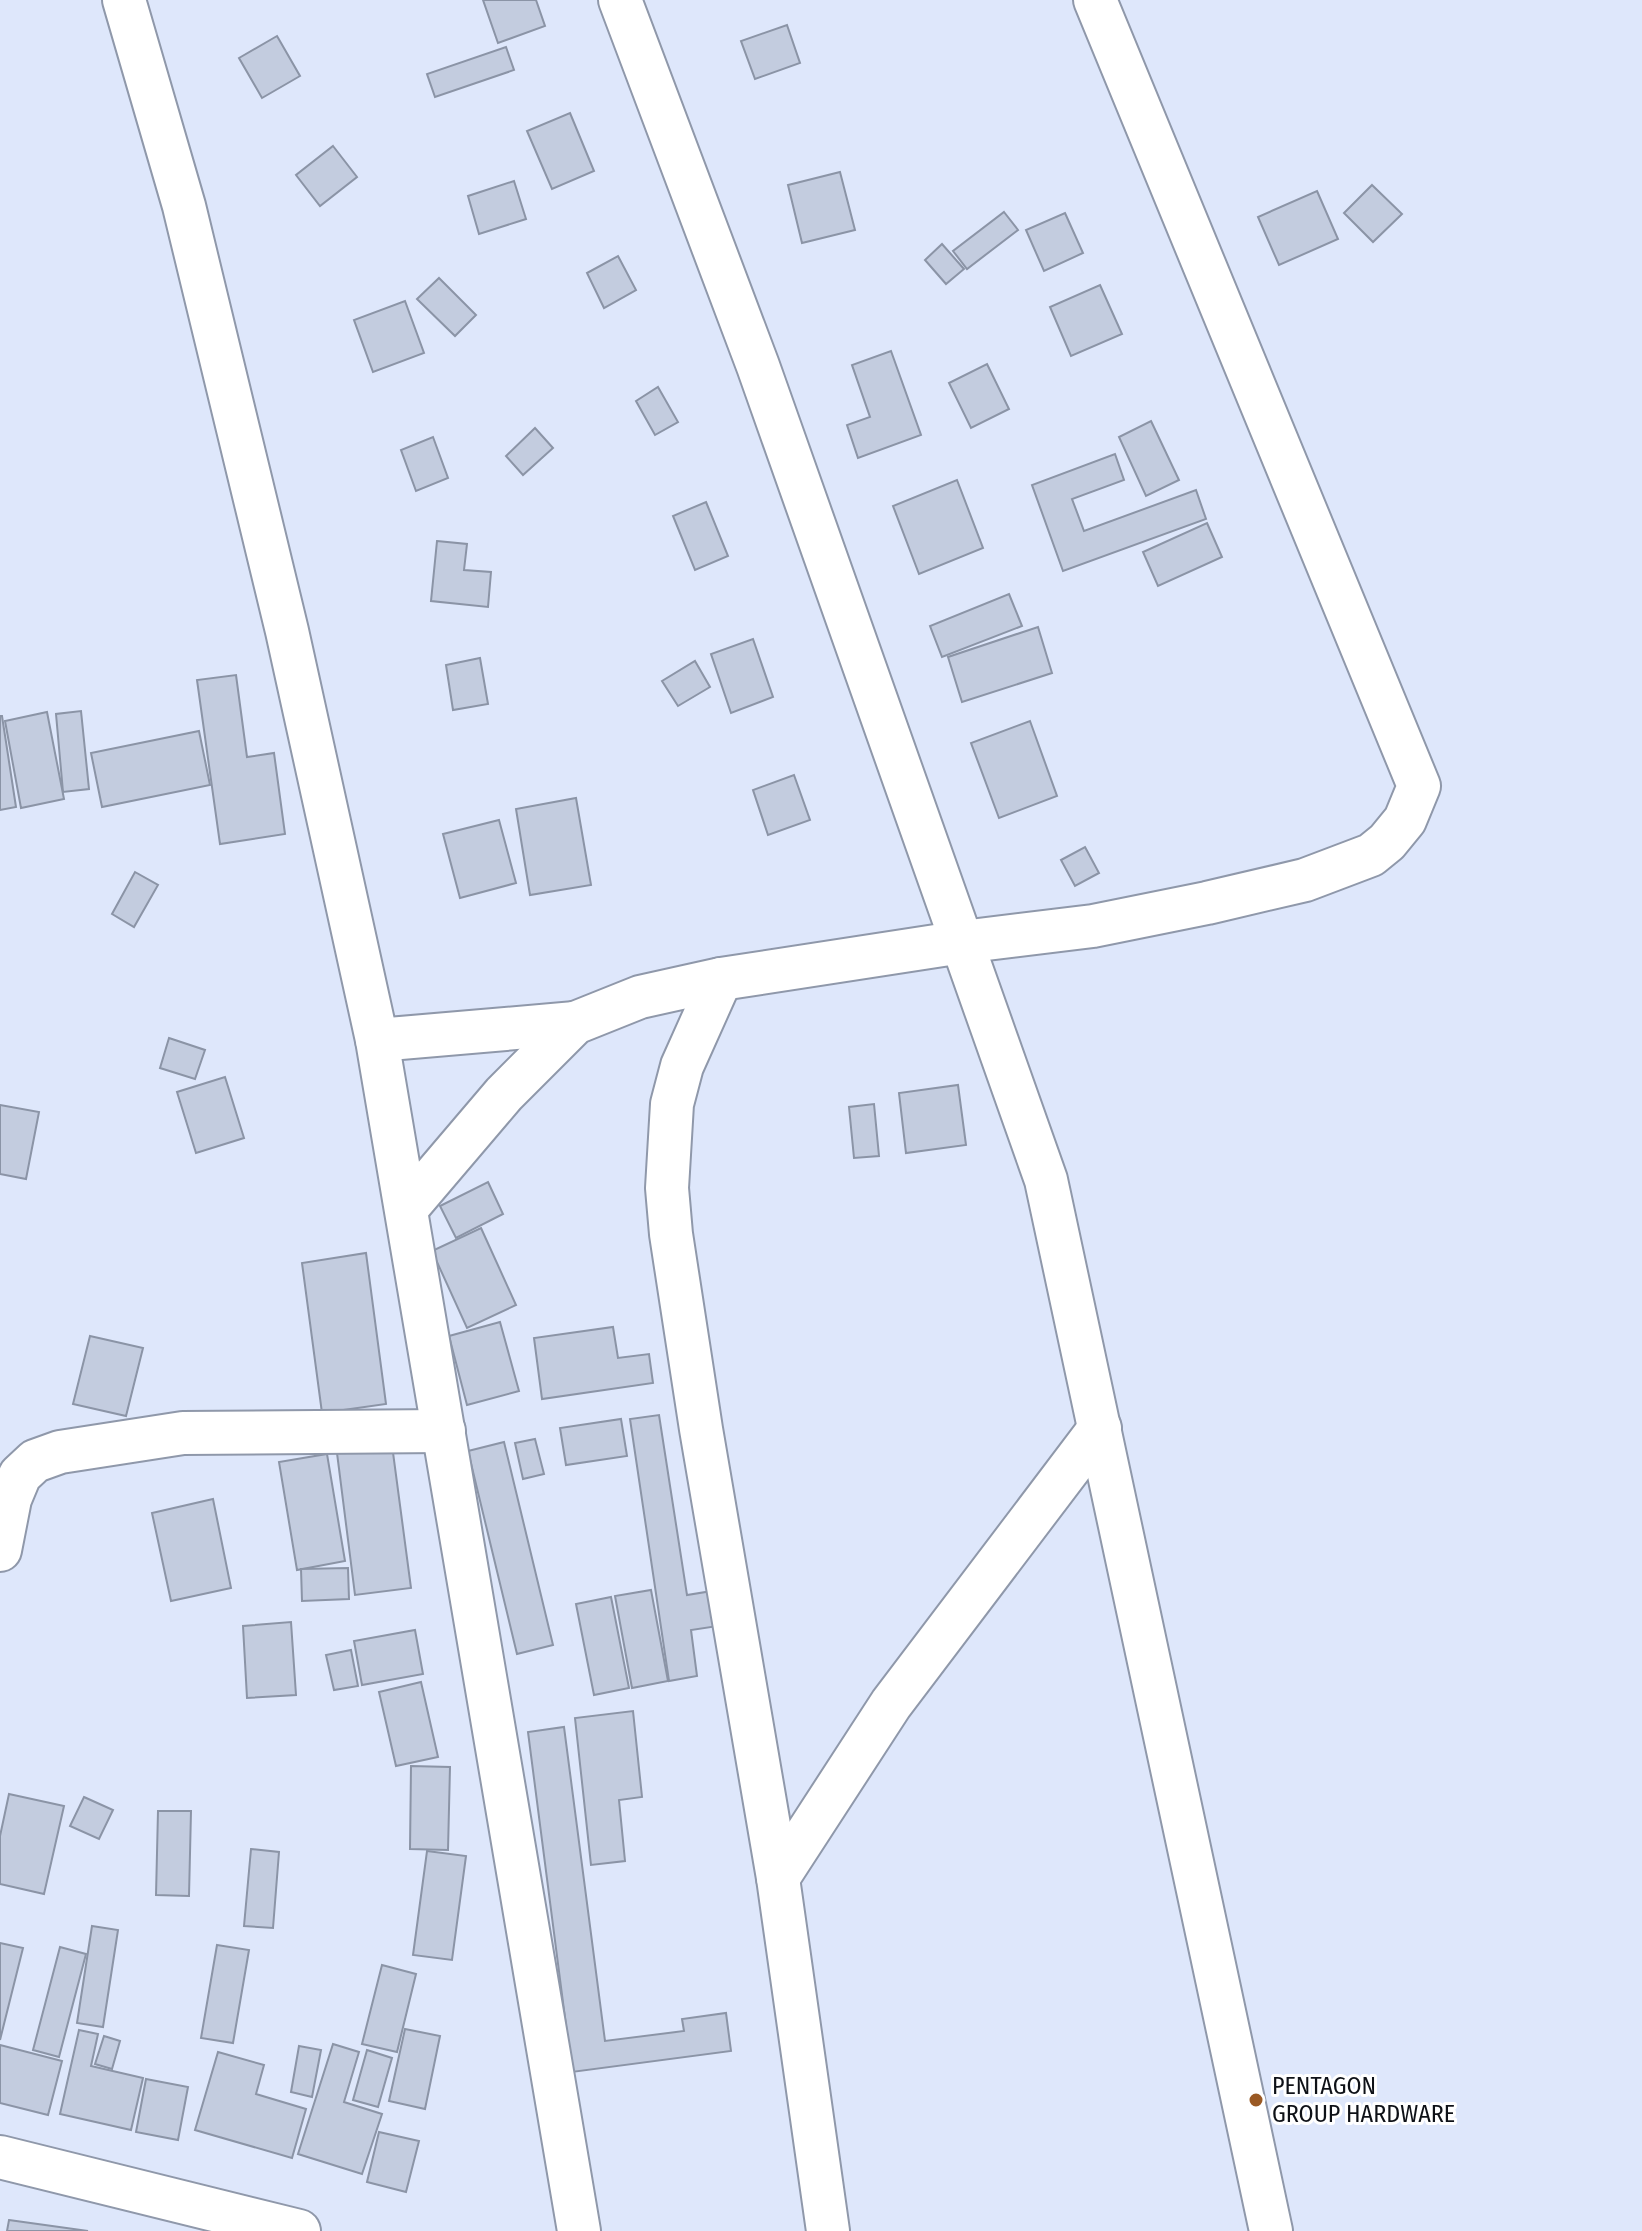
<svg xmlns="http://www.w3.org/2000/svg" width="1642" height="2231" viewBox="0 0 1642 2231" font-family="'Fira Sans Condensed',sans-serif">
	<rect width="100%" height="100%" fill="#dee7fb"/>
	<g fill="#c3ccdf" stroke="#8b94a6" stroke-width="2">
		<polygon points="483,0 536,0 545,26 498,43"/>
		<polygon points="787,25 800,63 755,79 741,41"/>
		<polygon points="277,36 300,76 262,98 239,58"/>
		<polygon points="506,47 514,70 435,97 427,74"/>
		<polygon points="570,113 594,171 552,189 527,131"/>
		<polygon points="333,146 357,177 320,206 296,175"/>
		<polygon points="840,172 855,230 802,243 788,185"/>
		<polygon points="514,181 526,219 479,234 468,196"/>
		<polygon points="1372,185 1402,214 1373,242 1344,213"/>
		<polygon points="1317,191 1338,239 1279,265 1258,217"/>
		<polygon points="1004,212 1018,230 967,269 953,251"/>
		<polygon points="1065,213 1083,253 1044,271 1026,230"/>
		<polygon points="942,244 964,269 946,284 925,260"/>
		<polygon points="618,256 636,290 604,308 587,273"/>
		<polygon points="439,278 476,315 455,336 417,299"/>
		<polygon points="1100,285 1122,334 1071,356 1050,307"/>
		<polygon points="405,301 424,353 373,372 354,320"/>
		<polygon points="891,351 921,435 858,458 847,425 870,417 852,365"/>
		<polygon points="987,364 1009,409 971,428 949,383"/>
		<polygon points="658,387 678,422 655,435 636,401"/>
		<polygon points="1151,421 1179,480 1146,496 1119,437"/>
		<polygon points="535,428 553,448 523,475 506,456"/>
		<polygon points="433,437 448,478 416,491 401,450"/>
		<polygon points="1115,454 1124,480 1072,499 1084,531 1196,490 1206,519 1063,571 1032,485"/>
		<polygon points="957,480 983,548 919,574 893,506"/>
		<polygon points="706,502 728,556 695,570 673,516"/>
		<polygon points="1207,523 1222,557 1158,586 1143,552"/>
		<polygon points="437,541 467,544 464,570 491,572 488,607 431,601"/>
		<polygon points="1009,594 1022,626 942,657 930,626"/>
		<polygon points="1038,627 1052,673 962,702 948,657"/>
		<polygon points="753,639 773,697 731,713 711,654"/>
		<polygon points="480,658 488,704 453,710 446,665"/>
		<polygon points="695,661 710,687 678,706 662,681"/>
		<polygon points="236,675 247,757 274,753 285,834 220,844 197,680"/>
		<polygon points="81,711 89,789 63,792 56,714"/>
		<polygon points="47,712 64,799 21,808 5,721"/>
		<polygon points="0,716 2,716 16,807 0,810"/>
		<polygon points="1030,721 1057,796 999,818 971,743"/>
		<polygon points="199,731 210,785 102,807 91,753"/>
		<polygon points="794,775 810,820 768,835 753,790"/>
		<polygon points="576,798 591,885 530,895 516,809"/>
		<polygon points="499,820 516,883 460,898 443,834"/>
		<polygon points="1085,847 1099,873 1075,886 1061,860"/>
		<polygon points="135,872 158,885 134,927 112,914"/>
		<polygon points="169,1038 205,1050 195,1079 160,1068"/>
		<polygon points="225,1077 244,1138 196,1153 177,1092"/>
		<polygon points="958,1085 966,1145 906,1153 899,1093"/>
		<polygon points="874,1104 879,1156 854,1158 849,1107"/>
		<polygon points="0,1105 39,1112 26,1179 0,1174"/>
		<polygon points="488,1182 503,1214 456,1238 440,1206"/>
		<polygon points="481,1228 516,1305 467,1328 432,1251"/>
		<polygon points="366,1253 386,1404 322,1413 302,1263"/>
		<polygon points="500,1322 519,1391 467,1405 449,1336"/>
		<polygon points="613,1327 618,1358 649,1354 653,1383 542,1399 534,1338"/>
		<polygon points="90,1336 143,1348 126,1416 73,1404"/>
		<polygon points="659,1415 687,1595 712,1591 718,1626 691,1630 697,1676 669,1681 630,1419"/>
		<polygon points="621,1419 627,1456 566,1465 560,1428"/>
		<polygon points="535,1439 544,1474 523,1479 515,1443"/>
		<polygon points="504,1442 553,1645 517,1654 468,1451"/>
		<polygon points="392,1445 411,1588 355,1595 337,1453"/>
		<polygon points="327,1454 345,1561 297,1570 279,1462"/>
		<polygon points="213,1499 231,1588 171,1601 152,1513"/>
		<polygon points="348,1568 349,1599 302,1601 301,1569"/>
		<polygon points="651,1590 668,1681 632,1688 615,1596"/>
		<polygon points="611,1597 629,1688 594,1695 576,1604"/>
		<polygon points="291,1622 296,1695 247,1698 243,1626"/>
		<polygon points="415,1630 423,1674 362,1685 354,1641"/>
		<polygon points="351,1650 358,1686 334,1690 326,1655"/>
		<polygon points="421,1682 438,1757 396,1766 379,1692"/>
		<polygon points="633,1711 642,1797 619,1800 625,1861 591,1865 575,1718"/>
		<polygon points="564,1727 605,2041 684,2031 682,2019 726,2013 731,2051 572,2072 528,1732"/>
		<polygon points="411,1766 450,1767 448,1850 410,1849"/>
		<polygon points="9,1794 64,1806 44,1894 0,1884 0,1836"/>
		<polygon points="84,1797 113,1810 99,1839 70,1826"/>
		<polygon points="158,1811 191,1811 189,1896 156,1895"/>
		<polygon points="251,1849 279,1852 273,1928 244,1926"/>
		<polygon points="427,1851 466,1856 452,1960 413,1955"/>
		<polygon points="92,1926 118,1930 103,2027 77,2023"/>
		<polygon points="0,1943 23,1948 0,2040"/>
		<polygon points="217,1945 249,1950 233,2043 201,2038"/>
		<polygon points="60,1947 86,1954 59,2057 33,2050"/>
		<polygon points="382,1965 416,1974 397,2052 362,2044"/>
		<polygon points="405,2029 440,2036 425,2109 389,2101"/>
		<polygon points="79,2030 98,2034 91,2066 143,2078 131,2130 60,2114"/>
		<polygon points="104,2036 120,2041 112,2069 95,2064"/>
		<polygon points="333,2044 359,2052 344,2102 382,2114 362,2174 298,2154"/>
		<polygon points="0,2045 62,2061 48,2115 0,2103"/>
		<polygon points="299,2046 321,2050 312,2097 291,2092"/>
		<polygon points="367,2050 392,2058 378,2107 353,2100"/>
		<polygon points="218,2052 264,2065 256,2094 306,2109 292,2158 195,2130"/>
		<polygon points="146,2079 188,2087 178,2140 136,2132"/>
		<polygon points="379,2132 419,2141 406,2192 367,2182"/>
		<polygon points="9,2220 88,2231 7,2231"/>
	</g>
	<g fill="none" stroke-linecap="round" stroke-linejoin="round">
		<defs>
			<g id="street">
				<polyline points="124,0 184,206 287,631 377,1040 579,2231"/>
				<polyline points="620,0 758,366 1046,1180 1271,2231"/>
				<polyline points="721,979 682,1066 672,1104 667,1188 671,1234 701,1429 778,1878 828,2231"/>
				<polyline points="377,1040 575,1023"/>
				<polyline points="407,1208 504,1094 575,1023 640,997 721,979 962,942 1093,926 1207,903 1305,880 1371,855 1387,842 1405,820 1419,786 1095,0"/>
				<polyline points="0,1550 10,1499 20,1475 35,1461 60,1452 183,1433 444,1431"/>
				<polyline points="778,1878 891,1704 1100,1428"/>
				<polyline points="0,2157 299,2231"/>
			</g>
		</defs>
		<use href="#street" stroke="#8f98aa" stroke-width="46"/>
		<use href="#street" stroke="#fff" stroke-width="42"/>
	</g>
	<circle fill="#9a5924" stroke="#fff" stroke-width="3" cx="1256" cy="2100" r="8"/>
	<g text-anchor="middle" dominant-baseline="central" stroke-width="6" stroke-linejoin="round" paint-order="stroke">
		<g font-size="24" fill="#0e1117" stroke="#fff" text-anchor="start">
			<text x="1272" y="2086">PENTAGON<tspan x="1272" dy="28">GROUP HARDWARE</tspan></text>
		</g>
	</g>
</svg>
